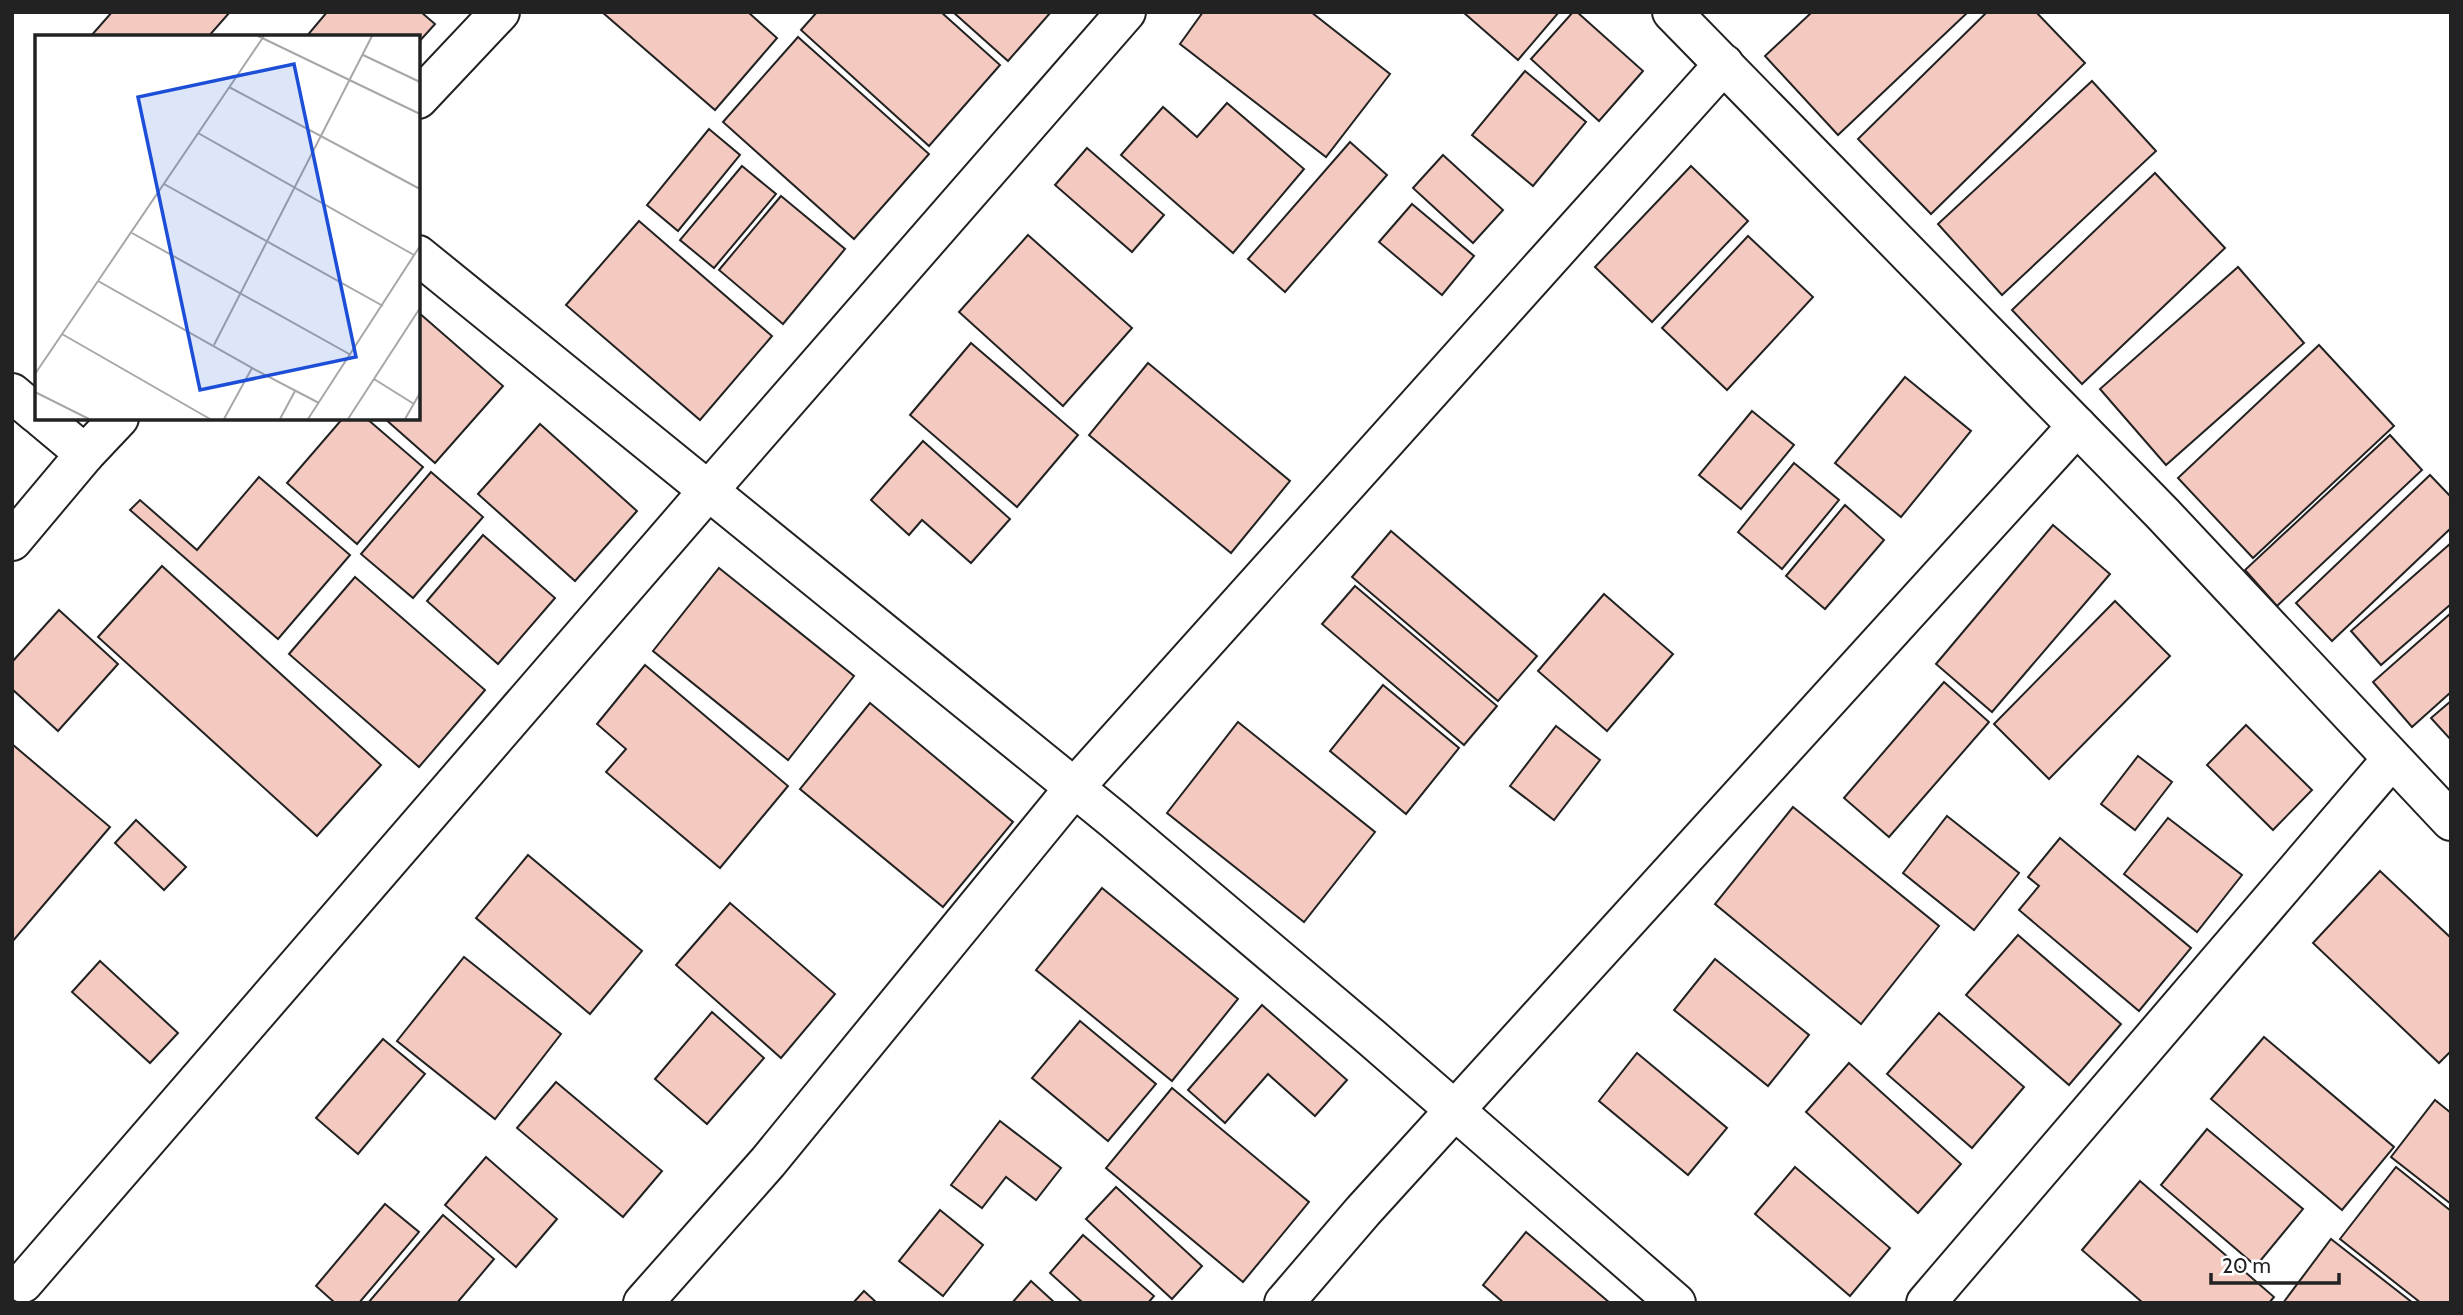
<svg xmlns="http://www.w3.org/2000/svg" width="2463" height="1315" viewBox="0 0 2463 1315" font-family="Cabin,sans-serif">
	<rect width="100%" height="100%" fill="#fff"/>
	<g fill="#f3c9c0" stroke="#222" stroke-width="2">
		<polygon points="112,12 230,12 208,37 90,37"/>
		<polygon points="327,12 421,12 435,24 418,43 418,37 306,37"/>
		<polygon points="602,12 748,12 777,38 715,110"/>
		<polygon points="817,12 941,12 1000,65 929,146 801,30"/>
		<polygon points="953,12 1051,12 1008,61"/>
		<polygon points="1203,12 1311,12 1390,74 1326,157 1180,44"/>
		<polygon points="1463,12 1559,12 1518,60"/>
		<polygon points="1573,12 1577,12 1643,71 1599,121 1531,59"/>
		<polygon points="1812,12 1968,12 1838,135 1765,56"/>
		<polygon points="1987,12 2036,12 2085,63 1931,214 1858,139"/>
		<polygon points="798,37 929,154 854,239 723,122"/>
		<polygon points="1525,71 1586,122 1533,186 1472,135"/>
		<polygon points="2092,81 2156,151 2002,295 1938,224"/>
		<polygon points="1227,103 1304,169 1233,253 1121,155 1163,107 1197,137"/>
		<polygon points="709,129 740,155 678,231 647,205"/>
		<polygon points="1350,142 1387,175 1285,292 1248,259"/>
		<polygon points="1087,148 1164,215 1132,252 1055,185"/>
		<polygon points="1443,155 1503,210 1473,243 1413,188"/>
		<polygon points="742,166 776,194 714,268 680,240"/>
		<polygon points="1691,166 1748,221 1652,322 1595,267"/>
		<polygon points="2155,173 2225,248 2082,384 2012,310"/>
		<polygon points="781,196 845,249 783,324 719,270"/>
		<polygon points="1412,204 1474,256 1442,295 1379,242"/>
		<polygon points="639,221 772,336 700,420 566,305"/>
		<polygon points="1028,235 1132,328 1063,406 959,312"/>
		<polygon points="1748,236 1813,297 1727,390 1662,328"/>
		<polygon points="2238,267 2304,343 2166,465 2100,389"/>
		<polygon points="418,312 503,386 435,463 384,418 418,418"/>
		<polygon points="971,343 1078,435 1017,507 910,415"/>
		<polygon points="2319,345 2394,426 2253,558 2178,478"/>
		<polygon points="1148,363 1290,481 1231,553 1089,435"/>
		<polygon points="1905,377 1971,431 1901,517 1835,463"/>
		<polygon points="1752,411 1794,445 1741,509 1699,475"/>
		<polygon points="343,418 366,418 423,467 357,544 287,483"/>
		<polygon points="540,424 637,511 575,581 478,494"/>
		<polygon points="2390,435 2422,470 2277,606 2245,570"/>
		<polygon points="923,441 1010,519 971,563 922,520 909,535 871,500"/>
		<polygon points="1794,463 1839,500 1782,569 1738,532"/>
		<polygon points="431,472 483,517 413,598 361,554"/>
		<polygon points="2430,475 2451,497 2451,528 2332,641 2296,603"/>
		<polygon points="259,477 350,555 278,639 130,510 140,500 197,550"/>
		<polygon points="1845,505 1884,540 1825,609 1786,576"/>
		<polygon points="2053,525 2110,574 1992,712 1936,664"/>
		<polygon points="1391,531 1537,656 1498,701 1352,577"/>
		<polygon points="483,535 555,598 498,664 427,601"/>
		<polygon points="2451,543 2451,604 2381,665 2351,631"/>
		<polygon points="162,566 381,765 317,836 98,637"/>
		<polygon points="719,568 854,676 788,760 653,651"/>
		<polygon points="355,577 485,690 419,767 289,654"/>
		<polygon points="1355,586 1497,706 1464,745 1322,624"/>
		<polygon points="1604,594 1673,654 1607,731 1538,671"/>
		<polygon points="2115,601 2170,656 2049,779 1994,724"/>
		<polygon points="59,610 118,664 58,731 12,689 12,662"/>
		<polygon points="2451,613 2451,692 2412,727 2373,682"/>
		<polygon points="645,665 788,786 720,868 606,772 626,749 597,724"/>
		<polygon points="1944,682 1989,722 1889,837 1844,798"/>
		<polygon points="1383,685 1459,748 1406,814 1330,751"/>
		<polygon points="2451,701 2451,740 2431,718"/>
		<polygon points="870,703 1013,822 943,907 800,789"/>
		<polygon points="1238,722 1375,832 1304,922 1167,813"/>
		<polygon points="2246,725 2312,790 2273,830 2207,765"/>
		<polygon points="1556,726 1600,760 1554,820 1510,786"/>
		<polygon points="12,744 110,827 12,942"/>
		<polygon points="2138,756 2172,782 2135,830 2101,804"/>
		<polygon points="1793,807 1939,926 1861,1024 1715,904"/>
		<polygon points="1947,816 2019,873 1974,930 1903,873"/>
		<polygon points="2168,818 2242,875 2197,932 2124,874"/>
		<polygon points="136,820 186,867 164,890 115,843"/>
		<polygon points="2060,838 2191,948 2139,1011 2019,910 2039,886 2028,877"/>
		<polygon points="528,855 642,951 590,1014 476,918"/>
		<polygon points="2380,871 2451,938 2451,1051 2439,1063 2313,943"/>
		<polygon points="1102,888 1238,999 1172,1081 1036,970"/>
		<polygon points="730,903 835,994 781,1058 676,965"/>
		<polygon points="2018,935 2121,1024 2069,1085 1966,995"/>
		<polygon points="464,957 561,1034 495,1119 397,1041"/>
		<polygon points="1715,959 1809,1035 1768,1086 1674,1010"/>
		<polygon points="100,961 178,1033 150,1063 72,992"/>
		<polygon points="1262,1005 1347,1080 1315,1116 1268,1074 1225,1123 1188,1090"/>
		<polygon points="712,1012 764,1058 707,1124 655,1079"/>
		<polygon points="1939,1013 2024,1087 1972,1148 1887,1074"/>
		<polygon points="1080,1021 1156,1084 1108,1141 1032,1078"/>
		<polygon points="2264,1037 2394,1147 2342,1210 2211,1099"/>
		<polygon points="383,1039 425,1074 358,1154 316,1118"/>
		<polygon points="1637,1053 1727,1128 1688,1175 1599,1101"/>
		<polygon points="1849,1063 1961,1164 1918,1213 1806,1112"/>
		<polygon points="556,1082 662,1171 623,1217 517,1128"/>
		<polygon points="1172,1088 1309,1202 1243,1282 1106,1168"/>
		<polygon points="2435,1100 2451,1113 2451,1204 2391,1157"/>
		<polygon points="1000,1121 1061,1168 1036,1200 1006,1177 982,1208 951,1185"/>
		<polygon points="2207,1129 2303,1209 2256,1266 2161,1185"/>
		<polygon points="486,1157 557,1219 516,1267 445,1205"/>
		<polygon points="1795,1167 1890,1248 1850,1296 1755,1214"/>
		<polygon points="2396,1167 2451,1211 2451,1303 2421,1303 2340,1239"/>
		<polygon points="2140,1181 2274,1297 2269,1303 2143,1303 2082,1250"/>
		<polygon points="1116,1187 1202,1266 1172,1299 1086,1219"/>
		<polygon points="385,1204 419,1232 359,1303 335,1303 316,1286"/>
		<polygon points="940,1210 983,1245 943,1296 899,1261"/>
		<polygon points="443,1215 494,1259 457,1303 368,1303"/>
		<polygon points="1526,1232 1610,1303 1504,1303 1483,1285"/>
		<polygon points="1083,1235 1154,1296 1148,1303 1083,1303 1050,1273"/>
		<polygon points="2331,1239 2413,1303 2283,1303"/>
		<polygon points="1031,1281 1055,1303 1012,1303"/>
		<polygon points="864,1291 877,1303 853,1303"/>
	</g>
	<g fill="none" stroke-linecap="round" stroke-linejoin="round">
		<defs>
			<g id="minor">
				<polyline points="1672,12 2163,514 2451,821"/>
				<polyline points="418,99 500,12"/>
				<polyline points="418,255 1113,819 1372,1038 1676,1303"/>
				<polyline points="12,393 37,414"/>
				<polyline points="42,418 85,454 119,418"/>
				<polyline points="12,541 85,454"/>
				<polyline points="23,1283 708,491 1126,12"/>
				<polyline points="643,1303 768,1162 1074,788 1724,64"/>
				<polyline points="1284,1303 1363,1211 2077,426"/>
				<polyline points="1926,1303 2392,759"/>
			</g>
		</defs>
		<use href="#minor" stroke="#222" stroke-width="42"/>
		<use href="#minor" stroke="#fff" stroke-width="38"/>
	</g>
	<g transform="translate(35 35)">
		<rect width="385" height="385" fill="#fff"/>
		<path fill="none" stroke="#a7a7a7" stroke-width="2" d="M223 1 385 79M328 20 385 47M194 52 385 154M163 98 379 220M129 149 348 271M97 198 316 320M63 246 229 1M27 299 175 384M179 310 337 1M217 333 284 368M0 339 63 246 217 333 189 384M339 344 379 369M0 357 54 384M245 384 260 356M273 384 385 211M313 384 385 273M370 384 385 358"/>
		<path fill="#1d4ed8" fill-opacity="0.15" stroke="#1d4ed8" stroke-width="3.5" d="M259 29 321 322 165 355 103 62Z"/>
		<rect width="385" height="385" fill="none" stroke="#222" stroke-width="3.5"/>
	</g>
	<rect width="2463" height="1315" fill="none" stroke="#222222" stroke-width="28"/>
	<path d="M2211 1273v10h128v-10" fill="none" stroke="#222222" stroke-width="3.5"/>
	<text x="2222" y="1273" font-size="21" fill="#222222" stroke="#ffffff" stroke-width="5" paint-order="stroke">20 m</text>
</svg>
